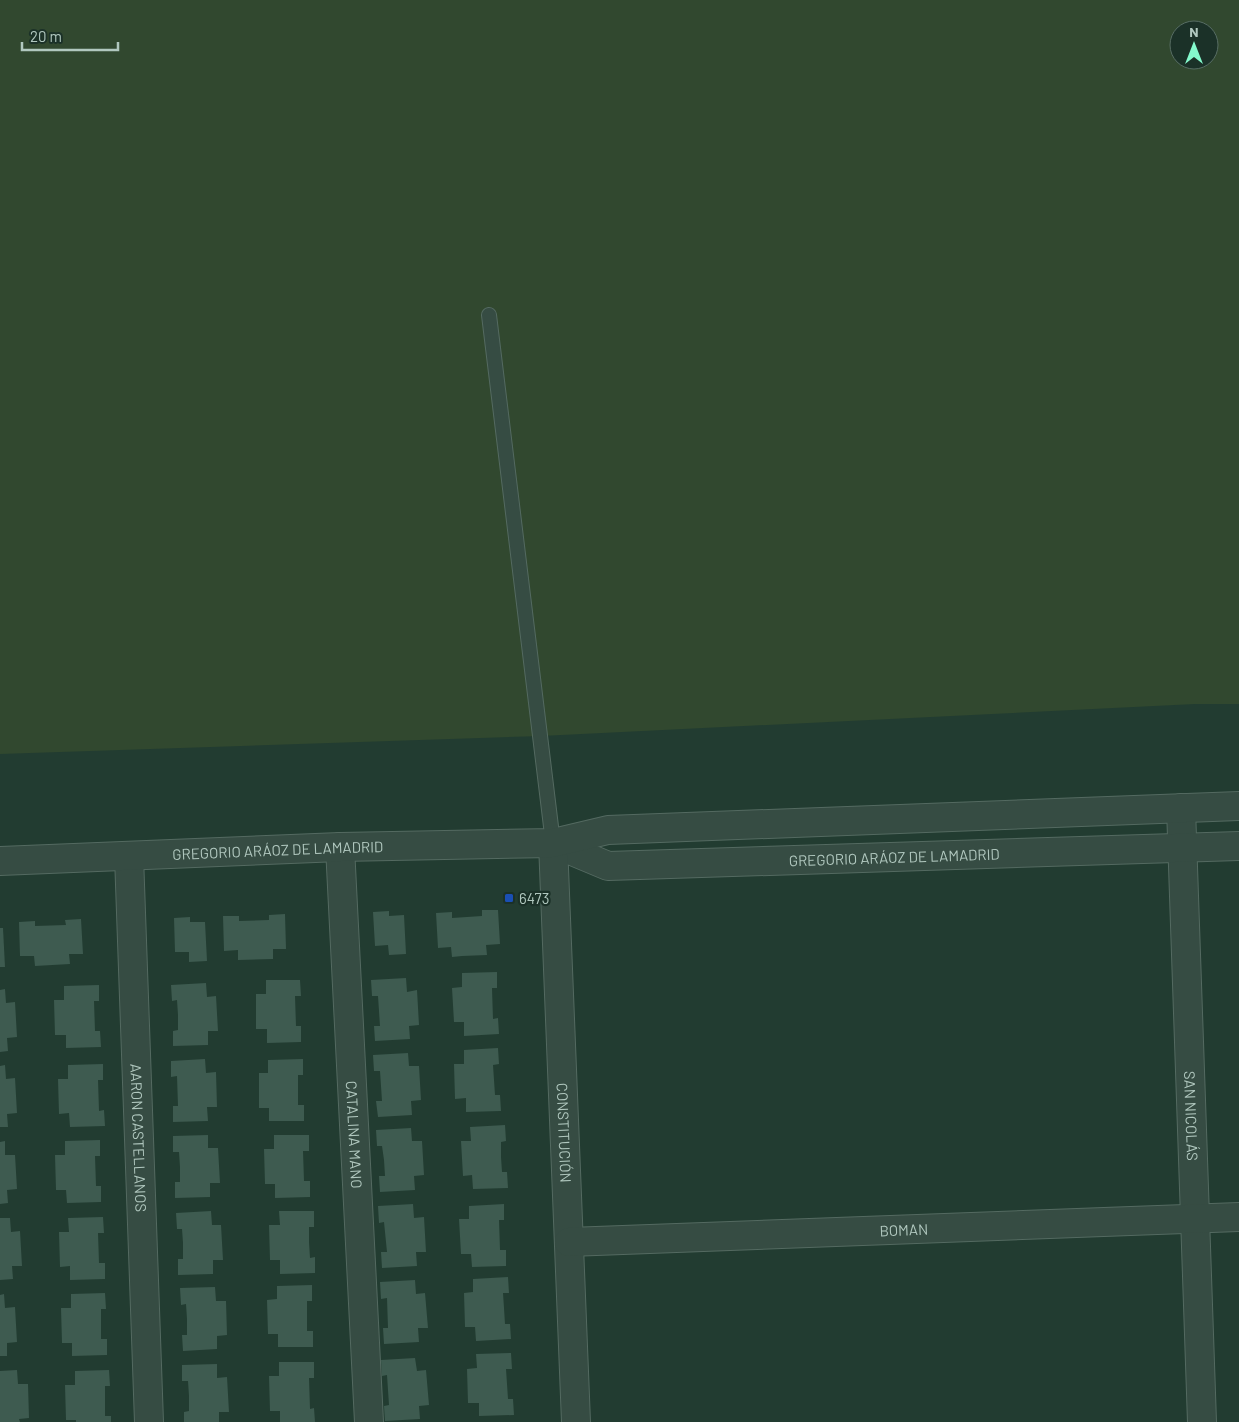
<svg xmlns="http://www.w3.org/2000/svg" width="1239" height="1422" viewBox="0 0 1239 1422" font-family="Barlow,sans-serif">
	<rect width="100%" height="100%" fill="#223c31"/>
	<path fill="#31482f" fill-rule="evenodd" d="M0 0H1239V704H1195L541 736 0 754ZM1179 30H1209V60H1179Z"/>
	<g fill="#3e5b50">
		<polygon points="482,910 498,910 500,944 486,945 487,955 462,956 452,957 451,947 438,948 436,913 452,912 452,918 482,916"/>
		<polygon points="389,911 389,916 404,915 406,954 389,955 388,945 375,946 373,912"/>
		<polygon points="285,914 286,949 273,949 273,959 238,960 238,950 224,951 223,916 239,916 239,921 269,920 269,915"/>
		<polygon points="190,917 190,922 205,922 207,961 189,962 189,952 175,952 174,918"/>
		<polygon points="81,919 83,954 69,954 70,964 35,966 34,956 20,956 19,922 35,921 35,926 66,925 65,920"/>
		<polygon points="0,928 3,928 5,967 0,967"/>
		<polygon points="497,972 497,988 492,988 493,1019 498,1018 499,1034 464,1036 464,1022 454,1022 452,988 462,987 462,973"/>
		<polygon points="406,978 407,992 417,990 419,1025 409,1026 410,1039 375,1041 374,1026 380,1026 378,996 372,996 371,980"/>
		<polygon points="266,980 300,980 301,996 295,996 296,1026 301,1026 301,1042 267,1043 267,1029 256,1029 256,994 266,994"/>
		<polygon points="206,983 207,997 216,996 218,1031 208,1031 208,1045 173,1046 173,1031 178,1030 178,1015 177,1000 172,1001 171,985"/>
		<polygon points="99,985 99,1001 94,1001 95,1031 100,1031 101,1047 66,1048 66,1035 55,1035 54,1000 64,1000 64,986"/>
		<polygon points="5,989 6,1003 15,1002 17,1037 7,1038 8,1051 0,1052 0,990"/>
		<polygon points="498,1048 499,1064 493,1065 495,1095 500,1095 501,1111 466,1112 466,1098 455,1099 454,1064 464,1064 464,1050"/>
		<polygon points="408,1053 409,1066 419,1066 421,1100 411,1101 412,1115 378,1117 376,1101 382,1101 380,1071 374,1071 373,1055"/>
		<polygon points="205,1059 206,1073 216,1072 217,1107 207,1107 208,1121 173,1122 173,1106 178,1106 177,1076 171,1077 171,1061"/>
		<polygon points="303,1059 303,1075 298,1075 298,1105 304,1105 304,1121 269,1121 269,1108 259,1108 259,1073 268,1073 268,1060"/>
		<polygon points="103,1064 103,1080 98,1080 99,1111 104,1110 105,1126 70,1127 69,1113 59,1114 58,1079 68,1079 68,1065"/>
		<polygon points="5,1065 6,1079 15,1078 17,1113 7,1114 8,1127 0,1127 0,1066"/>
		<polygon points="505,1125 506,1141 501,1142 501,1157 502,1172 507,1172 508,1188 473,1189 472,1175 463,1176 461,1141 471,1141 470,1127"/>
		<polygon points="411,1128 412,1141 422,1141 424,1175 414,1176 415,1190 380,1192 379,1176 385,1176 384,1160 382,1146 377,1146 376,1130"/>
		<polygon points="208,1135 208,1148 218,1148 220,1183 210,1183 210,1197 175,1198 175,1182 180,1182 180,1167 179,1152 173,1152 173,1136"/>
		<polygon points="274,1135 309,1135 309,1151 303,1151 304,1181 310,1181 310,1197 275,1198 275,1184 265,1184 264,1149 274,1149"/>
		<polygon points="100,1140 100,1156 95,1156 96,1186 101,1186 101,1202 67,1203 66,1190 56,1190 55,1155 65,1155 65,1141"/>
		<polygon points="5,1141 5,1155 15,1155 17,1189 7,1190 8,1203 0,1204 0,1142"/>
		<polygon points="413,1204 414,1218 424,1217 426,1252 416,1252 417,1266 382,1268 381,1252 387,1252 384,1222 379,1223 378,1206"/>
		<polygon points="504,1204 504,1220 499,1220 500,1250 506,1250 506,1266 472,1267 471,1254 461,1254 459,1219 469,1219 469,1206"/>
		<polygon points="211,1211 212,1225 221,1225 223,1260 213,1260 213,1274 178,1275 178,1259 183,1259 183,1243 182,1229 177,1229 176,1213"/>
		<polygon points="279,1211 314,1211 314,1227 309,1227 309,1242 310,1258 315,1257 315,1273 280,1274 280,1260 270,1260 269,1225 280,1225"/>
		<polygon points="103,1217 104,1233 98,1233 99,1263 105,1263 105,1279 70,1280 70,1266 60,1267 59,1232 69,1232 68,1218"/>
		<polygon points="0,1218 10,1218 11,1232 20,1231 22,1266 12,1266 13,1279 0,1280"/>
		<polygon points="508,1277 509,1293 503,1293 504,1308 505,1324 510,1324 511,1339 476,1341 475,1327 465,1327 464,1293 473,1292 473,1279"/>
		<polygon points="415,1280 416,1294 425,1293 428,1328 418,1328 419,1342 384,1344 383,1328 388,1328 387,1298 381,1299 380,1282"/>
		<polygon points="312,1285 312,1301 307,1301 307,1331 313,1331 313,1347 278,1347 278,1334 268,1334 267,1300 277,1299 277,1286"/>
		<polygon points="215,1287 216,1301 226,1301 227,1335 217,1336 217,1349 183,1351 182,1335 187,1335 187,1319 186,1304 181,1305 180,1288"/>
		<polygon points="105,1293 106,1309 101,1309 101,1339 107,1339 107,1355 72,1356 72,1343 62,1343 61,1308 71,1308 71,1294"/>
		<polygon points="4,1294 5,1308 15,1307 17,1342 7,1343 7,1356 0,1356 0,1295"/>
		<polygon points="511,1353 512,1369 506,1369 508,1399 513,1399 514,1415 479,1416 479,1403 468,1403 467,1369 477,1368 476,1354"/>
		<polygon points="415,1358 417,1371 426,1370 429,1405 419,1406 420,1419 385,1421 384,1406 389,1405 387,1375 382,1376 381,1360"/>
		<polygon points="279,1362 314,1362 314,1378 309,1378 310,1409 314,1408 315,1422 280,1422 280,1411 270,1411 269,1376 279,1376"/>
		<polygon points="217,1364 217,1378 227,1377 229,1412 219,1412 219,1422 184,1422 184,1412 189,1411 189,1396 188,1381 182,1381 182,1365"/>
		<polygon points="17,1370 18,1384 28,1384 29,1418 19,1419 20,1422 0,1422 0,1371"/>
		<polygon points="109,1370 110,1386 105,1386 105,1416 111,1416 111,1422 76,1422 76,1420 66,1420 65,1385 75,1385 75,1371"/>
	</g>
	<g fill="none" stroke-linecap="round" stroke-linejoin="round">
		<defs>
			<polyline id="lane" points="489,315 553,843"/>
			<g id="street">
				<path id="s1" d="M1181 808 1202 1422"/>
				<path id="s2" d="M553 843 608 866 1239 846"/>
				<path id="s3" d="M553 843 576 1422"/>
				<path id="s4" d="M340 847 369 1422"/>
				<path id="s5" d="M129 856 149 1422"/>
				<path id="s6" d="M0 861 340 847 553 843 608 830 1239 806"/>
				<path id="s7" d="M569 1242 1239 1217"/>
			</g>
		</defs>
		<use href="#lane" stroke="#546a61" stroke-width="16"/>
		<use href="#street" stroke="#546a61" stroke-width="30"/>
		<use href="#lane" stroke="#364c43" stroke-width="14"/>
		<use href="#street" stroke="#364c43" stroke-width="28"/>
	</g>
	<rect fill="#1a4fb4" stroke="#1b3128" stroke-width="2" x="504" y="893" width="10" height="10" rx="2.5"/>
	<g text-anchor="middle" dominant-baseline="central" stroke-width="4.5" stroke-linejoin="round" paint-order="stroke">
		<g font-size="15" fill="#b1c8bf" stroke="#1b3128">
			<text stroke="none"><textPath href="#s6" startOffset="278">GREGORIO ARÁOZ DE LAMADRID</textPath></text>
			<text stroke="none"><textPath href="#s2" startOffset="346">GREGORIO ARÁOZ DE LAMADRID</textPath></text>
			<text stroke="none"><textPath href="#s1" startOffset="308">SAN NICOLÁS</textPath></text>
			<text stroke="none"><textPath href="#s3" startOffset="290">CONSTITUCIÓN</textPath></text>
			<text stroke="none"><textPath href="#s4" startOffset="288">CATALINA MANO</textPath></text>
			<text stroke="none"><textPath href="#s5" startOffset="282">AARON CASTELLANOS</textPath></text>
			<text stroke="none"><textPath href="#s7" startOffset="335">BOMAN</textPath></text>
		</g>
		<g font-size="15" fill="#b1c8bf" stroke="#1b3128" text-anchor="start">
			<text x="519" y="898">6473</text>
		</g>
	</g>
	<g transform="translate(1194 45)"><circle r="24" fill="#1b3128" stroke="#576d64"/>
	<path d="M0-4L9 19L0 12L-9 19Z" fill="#84facd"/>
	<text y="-8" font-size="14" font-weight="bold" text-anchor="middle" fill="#b1c8bf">N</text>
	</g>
	<path d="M22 42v8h96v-8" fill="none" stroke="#b1c8bf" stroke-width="2.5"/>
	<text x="30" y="42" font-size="15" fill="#b1c8bf" stroke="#1b3128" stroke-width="4" paint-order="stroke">20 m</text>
</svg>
